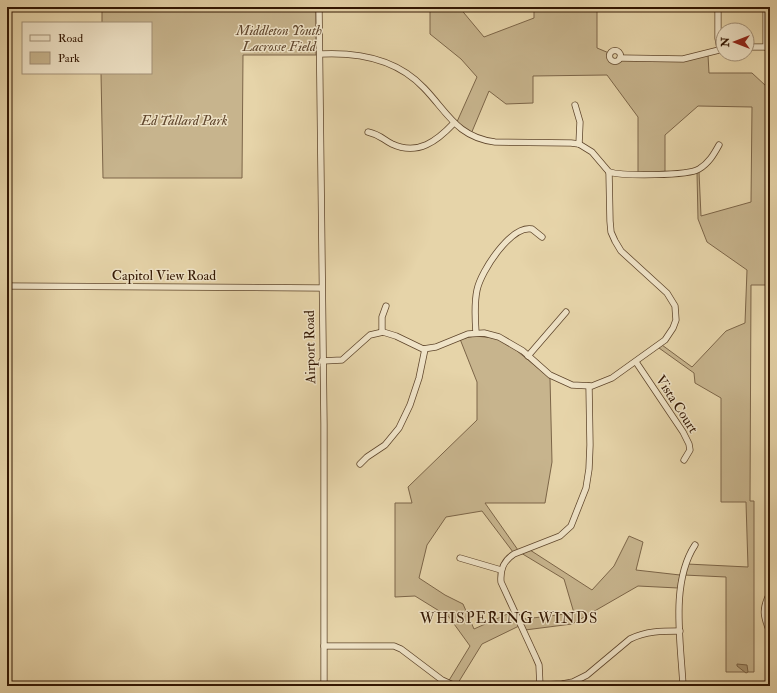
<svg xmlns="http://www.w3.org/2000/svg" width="777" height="693" viewBox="0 0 777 693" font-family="'IM FELL Double Pica',serif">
	<rect width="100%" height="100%" fill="#e6d4a9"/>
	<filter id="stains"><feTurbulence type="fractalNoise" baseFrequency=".005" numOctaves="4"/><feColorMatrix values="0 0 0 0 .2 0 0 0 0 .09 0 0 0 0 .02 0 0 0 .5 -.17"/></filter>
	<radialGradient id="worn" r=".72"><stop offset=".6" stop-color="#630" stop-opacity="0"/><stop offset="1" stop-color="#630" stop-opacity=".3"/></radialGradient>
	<g fill="#c7b48d" stroke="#7c6548">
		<polygon points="104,7 165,7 165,8"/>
		<polygon points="167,7 316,7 316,55 243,55 242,178 103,178 101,73 151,73 151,23 102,23 102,10 166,11"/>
		<polygon points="430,7 459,7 484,37 534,18 534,7 597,7 597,48 609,53 608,58 612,63 616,63 621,60 683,61 708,55 709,73 752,73 766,86 770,86 770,285 751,285 750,501 754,501 754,672 726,672 726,577 684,575 687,564 748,567 746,502 721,502 721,398 695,383 694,373 659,348 662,345 692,367 726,331 745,323 747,270 707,242 698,219 697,173 699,172 701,216 751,202 752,107 698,106 665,135 665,172 638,173 638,117 607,75 533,76 533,103 506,104 489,91 471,134 456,124 477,77 461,59 430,34"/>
		<polygon points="475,336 495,338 511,346 550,378 552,462 545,503 485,503 518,550 513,552 482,511 446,517 427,545 419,578 445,595 463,604 474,629 512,612 516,620 574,613 564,579 521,553 530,550 592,590 614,566 629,536 643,542 636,570 680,575 678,588 638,586 572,624 525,630 519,626 482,644 458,683 448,682 470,646 449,617 415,596 395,597 395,503 412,503 408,487 477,420 477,382 460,339"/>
	</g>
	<polygon fill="#a99370" stroke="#796144" points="737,664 747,665 748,672 746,673 737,666"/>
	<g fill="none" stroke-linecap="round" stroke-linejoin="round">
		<defs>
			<g id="minor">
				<polyline points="319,7 324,424 324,686"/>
				<polyline points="718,7 718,38 720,49"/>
				<polyline points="747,47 770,47"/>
				<polyline points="766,47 766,7"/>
				<circle cx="615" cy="56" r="5.5"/>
				<path d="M320 54C358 52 397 59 424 88 448 113 457 137 495 142L571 143 579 144 592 152 609 172 610 221 611 232 615 241 621 251 667 293 675 306 676 320 673 328 665 340 612 378 592 386 572 385 550 375 523 351 499 337 484 333 468 334 436 347 423 349 396 336 383 332 370 335 342 360 322 361"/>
				<polyline points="620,58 683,59 723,49"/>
				<polyline points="575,105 580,122 579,144"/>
				<path d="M368 132C381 135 382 139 392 144 418 156 437 141 454 123"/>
				<path d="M609 172C623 176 688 176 699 169 709 163 714 154 719 145"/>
				<polyline points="7,286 321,288"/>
				<polyline points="382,332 382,317 386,306"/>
				<path d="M476 333C475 319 474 304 477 290 481 271 511 225 532 229L542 237"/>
				<polyline points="528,356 566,312"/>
				<polyline points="636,362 683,432 689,444 690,450 684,460"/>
				<polyline points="360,464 367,457 385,445 399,428 410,405 419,378 425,349"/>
				<polyline points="460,558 501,570"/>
				<path d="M770 593C761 610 764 617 770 633"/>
				<path d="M324 646H394L401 649 442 680 453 685H540L562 684 573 682 587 675 630 639C646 631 662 631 680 631"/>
				<path d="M540 686 539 665 536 658 501 582C500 570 503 561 514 554L560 536 571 526 586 488 589 469 590 445 589 386"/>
				<path d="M683 686C681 643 670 583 695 545"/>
			</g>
		</defs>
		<use href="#minor" stroke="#5f462c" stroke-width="7"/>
		<use href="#minor" stroke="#efe3c7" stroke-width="5.5"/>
	</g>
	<g text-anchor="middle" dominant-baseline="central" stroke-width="3" stroke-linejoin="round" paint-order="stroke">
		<g font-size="14" font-style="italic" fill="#5f452c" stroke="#efe3c7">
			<text x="279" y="30">Middleton Youth<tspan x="279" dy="16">Lacrosse Field</tspan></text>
			<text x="184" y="120">Ed Tallard Park</text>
		</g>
		<g font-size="14" fill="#321602" stroke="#efe3c7">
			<text x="164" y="275">Capitol View Road</text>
			<text transform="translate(310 347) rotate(-91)">Airport Road</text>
			<text transform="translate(677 404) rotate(57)">Vista Court</text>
		</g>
		<g font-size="15" letter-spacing="1" fill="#321602" stroke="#efe3c7">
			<text x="509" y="618">WHISPERING WINDS</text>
		</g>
	</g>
	<rect width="777" height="693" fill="none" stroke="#e6d4a9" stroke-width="24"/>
	<rect x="8" y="8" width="761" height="677" fill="none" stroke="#321602" stroke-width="2"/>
	<rect x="12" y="12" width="753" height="669" fill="none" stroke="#321602"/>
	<rect x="22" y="22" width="130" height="52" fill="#efe3c7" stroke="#a39178"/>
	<rect x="30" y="35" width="20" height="6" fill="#efe3c7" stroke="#a39178"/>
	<text x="58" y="42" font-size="12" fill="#321602">Road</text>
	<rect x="30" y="52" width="20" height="12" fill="#c7b48d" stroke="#a39178"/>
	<text x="58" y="62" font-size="12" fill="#321602">Park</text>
	<g transform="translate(735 42) rotate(270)"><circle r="19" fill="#efe3c7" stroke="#a39178"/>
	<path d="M0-3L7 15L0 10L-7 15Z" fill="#8f2418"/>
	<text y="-6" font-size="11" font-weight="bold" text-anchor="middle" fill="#321602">N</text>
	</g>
	<rect width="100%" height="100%" filter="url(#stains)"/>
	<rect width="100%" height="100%" fill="url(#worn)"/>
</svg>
